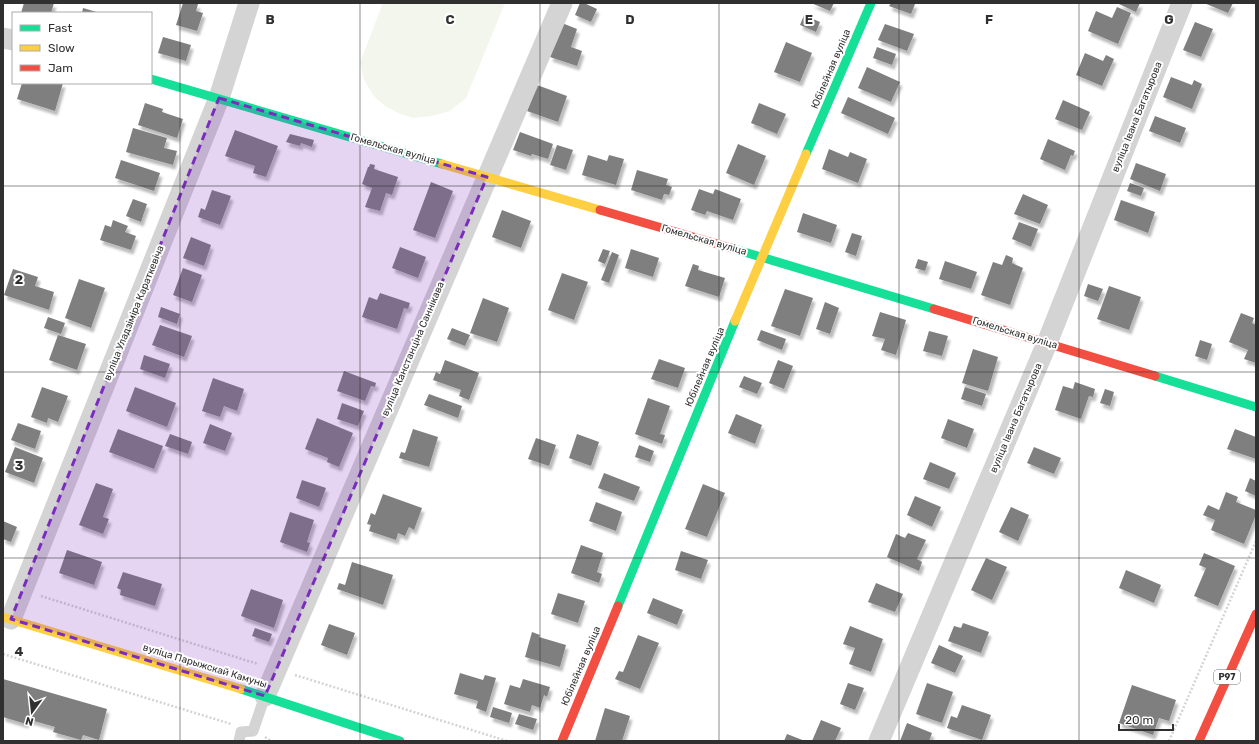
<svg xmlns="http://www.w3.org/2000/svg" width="1259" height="744" viewBox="0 0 1259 744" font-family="Rubik,sans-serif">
	<defs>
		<filter id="shadow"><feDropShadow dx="2.5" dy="4.5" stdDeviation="1" flood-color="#0004"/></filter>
	</defs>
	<rect width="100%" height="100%" fill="#fff"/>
	<polygon fill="#f2f6ed" points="383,3 505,3 466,98 450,111 431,116 413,118 398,113 385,106 373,95 364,79 360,63"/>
	<g fill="#7f7f7f" filter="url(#shadow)">
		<polygon points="24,3 54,3 51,13 21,13"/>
		<polygon points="183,3 198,4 196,11 203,13 197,31 176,25"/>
		<polygon points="580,3 584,3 597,9 591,22 575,15"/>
		<polygon points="811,3 834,3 830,11"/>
		<polygon points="891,3 912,3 915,4 911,14 889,6"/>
		<polygon points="1119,3 1140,3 1136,12 1119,4"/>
		<polygon points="1204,3 1233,3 1228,13"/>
		<polygon points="1117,7 1131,13 1118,44 1088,31 1096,11 1112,18"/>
		<polygon points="83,8 100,13 82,13"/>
		<polygon points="804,15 820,22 816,32 800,25"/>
		<polygon points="1195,22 1213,29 1201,57 1183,50"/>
		<polygon points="562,23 577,29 571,47 582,51 577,66 550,57"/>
		<polygon points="885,24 914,34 907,51 878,40"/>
		<polygon points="163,37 191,45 186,61 158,53"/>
		<polygon points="786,42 812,53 800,82 774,72"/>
		<polygon points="877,47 896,54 892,65 873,58"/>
		<polygon points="1085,53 1103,61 1106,55 1114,59 1102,86 1076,75"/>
		<polygon points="867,67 900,82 891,102 858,88"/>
		<polygon points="1171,77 1192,85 1194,80 1202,84 1192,109 1163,97"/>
		<polygon points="22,83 63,83 55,111 17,99"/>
		<polygon points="537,85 567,96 558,122 527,111"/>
		<polygon points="848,97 895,118 888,134 841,113"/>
		<polygon points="1063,100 1090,112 1082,130 1055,119"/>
		<polygon points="145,103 163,109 162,112 183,119 177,138 138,125"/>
		<polygon points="759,103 786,114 777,134 751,123"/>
		<polygon points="1155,116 1186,128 1180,143 1149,131"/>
		<polygon points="133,128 167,138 164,148 177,151 173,165 126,152"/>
		<polygon points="235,130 278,146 266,177 253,173 255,166 225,156"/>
		<polygon points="520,132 553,144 548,159 532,154 531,156 513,150"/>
		<polygon points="290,134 314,140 312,147 301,143 300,146 286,142"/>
		<polygon points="1048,139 1075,151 1073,156 1071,155 1065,170 1040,159"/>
		<polygon points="738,144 766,156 754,185 726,173"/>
		<polygon points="557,145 573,150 566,170 550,165"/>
		<polygon points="829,149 848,157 850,152 867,159 858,183 822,169"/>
		<polygon points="588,155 607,161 609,155 624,159 616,185 582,175"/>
		<polygon points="121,160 160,173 154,191 115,178"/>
		<polygon points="1136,163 1166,174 1160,191 1130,179"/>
		<polygon points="370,164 375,165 374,169 398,177 392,195 386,193 380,211 365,207 372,188 362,184 368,167 369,167"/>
		<polygon points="637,170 668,179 666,185 672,187 669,195 664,194 662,200 631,190"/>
		<polygon points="431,182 453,191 435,238 413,230"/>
		<polygon points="1130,183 1144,188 1141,196 1127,191"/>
		<polygon points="699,189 713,194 715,189 741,199 733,220 707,211 705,215 691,210"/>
		<polygon points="212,190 231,196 220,225 198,217 201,208 205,210"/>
		<polygon points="1023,194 1048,205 1040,224 1014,214"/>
		<polygon points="133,199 147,204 141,222 126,216"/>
		<polygon points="1121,200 1155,212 1148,233 1114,220"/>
		<polygon points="502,210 531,221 521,248 492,237"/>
		<polygon points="803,213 837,225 831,243 797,232"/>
		<polygon points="113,220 128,226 125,232 136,236 131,250 100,240 105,225 111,227"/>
		<polygon points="1019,222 1038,229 1031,247 1012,239"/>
		<polygon points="852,233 862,236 856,256 845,252"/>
		<polygon points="191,237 211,245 204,266 183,258"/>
		<polygon points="400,247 426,257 418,278 392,268"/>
		<polygon points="603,249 610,251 605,264 598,261"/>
		<polygon points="631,249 659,258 653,277 625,268"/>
		<polygon points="612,252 619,255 609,283 601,280"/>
		<polygon points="1006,255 1013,258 1012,263 1023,268 1010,305 981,295 993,262 1002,265"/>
		<polygon points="918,259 928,262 925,271 915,268"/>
		<polygon points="945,261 977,272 971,289 939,279"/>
		<polygon points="693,264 699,266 698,270 725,278 719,297 685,286"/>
		<polygon points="183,268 202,275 192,302 173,295"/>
		<polygon points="13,269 38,277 35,286 54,292 49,310 4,295"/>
		<polygon points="562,273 588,282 574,320 548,310"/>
		<polygon points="79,279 105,288 91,328 65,318"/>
		<polygon points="1088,284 1103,289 1098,301 1084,296"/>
		<polygon points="1109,286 1141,297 1129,330 1097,319"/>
		<polygon points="785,289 813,298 800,336 771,326"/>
		<polygon points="380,293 410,303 408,309 404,308 397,329 362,317 369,297 377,300"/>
		<polygon points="483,298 509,308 497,342 470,333"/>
		<polygon points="825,302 839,308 830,334 816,329"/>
		<polygon points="161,307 180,314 177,324 158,317"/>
		<polygon points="880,312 906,320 896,355 881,350 885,339 872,336"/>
		<polygon points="1241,313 1254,318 1252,323 1256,325 1256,363 1244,359 1248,350 1229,342"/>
		<polygon points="48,317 65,323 61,334 44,328"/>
		<polygon points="160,325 192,336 184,357 152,345"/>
		<polygon points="452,328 470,335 465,346 447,339"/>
		<polygon points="761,330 786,339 782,350 757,340"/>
		<polygon points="929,331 948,336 942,356 923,351"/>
		<polygon points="58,335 86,344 77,370 49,360"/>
		<polygon points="1200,340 1212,344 1207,360 1195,356"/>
		<polygon points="973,349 998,357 988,391 962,383"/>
		<polygon points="144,355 170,364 165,378 140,369"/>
		<polygon points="659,359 685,368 678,388 651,379"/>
		<polygon points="445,360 479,373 469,400 459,396 461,390 433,380 436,372 440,374"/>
		<polygon points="778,360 793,366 784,389 769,383"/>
		<polygon points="344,371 376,383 375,387 371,386 365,401 337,391"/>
		<polygon points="744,376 762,383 757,394 739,387"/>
		<polygon points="213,378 244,389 237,411 224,406 220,417 202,411"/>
		<polygon points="1075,382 1095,389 1093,397 1089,396 1081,419 1055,410 1063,386 1073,389"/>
		<polygon points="42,387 68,396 58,422 48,418 47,423 31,417"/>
		<polygon points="135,387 176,403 167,427 126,411"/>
		<polygon points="965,387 986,394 982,406 961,399"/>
		<polygon points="1105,389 1114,392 1110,406 1100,403"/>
		<polygon points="429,394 462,406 458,418 424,405"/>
		<polygon points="648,398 670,406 660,434 665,435 662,444 635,434"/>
		<polygon points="342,403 364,411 358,426 337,419"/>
		<polygon points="736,414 762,425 755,444 728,433"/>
		<polygon points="317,418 353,433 339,467 327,462 328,458 305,449"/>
		<polygon points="948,419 974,429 967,448 941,438"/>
		<polygon points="18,423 41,431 35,449 11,440"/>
		<polygon points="210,424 232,433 225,451 203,443"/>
		<polygon points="118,429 163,446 154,469 109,452"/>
		<polygon points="413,429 438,437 429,467 399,458 401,452 405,453"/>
		<polygon points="1235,429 1256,437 1256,459 1227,449"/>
		<polygon points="170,434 192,442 188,454 165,446"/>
		<polygon points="577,434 599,442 591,466 569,458"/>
		<polygon points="536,438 556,445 549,466 528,459"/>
		<polygon points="639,445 654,451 650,462 635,457"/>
		<polygon points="15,447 43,458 34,483 5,472"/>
		<polygon points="1034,447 1061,458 1054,474 1027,463"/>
		<polygon points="930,462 956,473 949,489 923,479"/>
		<polygon points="604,473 640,487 634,501 598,488"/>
		<polygon points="1250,478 1256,481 1256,496 1245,491"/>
		<polygon points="302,480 326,488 319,507 296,498"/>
		<polygon points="96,483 113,489 103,517 109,519 103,534 79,525"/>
		<polygon points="703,484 725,493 707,537 685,529"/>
		<polygon points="1226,492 1238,497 1236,502 1256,510 1256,515 1244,544 1211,530 1215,520 1203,515 1208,505 1219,510"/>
		<polygon points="383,494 422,508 414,530 409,527 405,536 398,533 396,540 369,531 371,525 367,524 371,513 375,515"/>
		<polygon points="915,496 941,507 932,527 907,515"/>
		<polygon points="596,502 622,512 616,531 589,521"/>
		<polygon points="1011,507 1029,515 1018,541 999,532"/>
		<polygon points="290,512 314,520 307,542 310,543 307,552 280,542"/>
		<polygon points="3,521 17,527 11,542 3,539"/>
		<polygon points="908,533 926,540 917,559 922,562 919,571 887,557 896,534 905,538"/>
		<polygon points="581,545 603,553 597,572 602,574 599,583 571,573"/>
		<polygon points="67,550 102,562 94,585 59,573"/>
		<polygon points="681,551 708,560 701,579 675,570"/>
		<polygon points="1204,553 1235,566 1218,606 1194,596 1206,568 1199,565"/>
		<polygon points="986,558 1007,567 992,600 971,590"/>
		<polygon points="352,562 393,575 383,605 337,589 339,583 345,585"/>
		<polygon points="1126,570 1161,585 1154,603 1119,588"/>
		<polygon points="123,572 162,584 155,606 120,595 121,590 117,588"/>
		<polygon points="876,583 903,594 895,612 868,602"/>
		<polygon points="251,589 283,600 274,628 241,616"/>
		<polygon points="558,593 585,601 578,623 551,614"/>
		<polygon points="653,598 683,610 677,625 647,613"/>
		<polygon points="963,623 989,632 981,653 948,641 954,626 961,628"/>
		<polygon points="329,624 355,633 347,655 321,645"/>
		<polygon points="850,626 883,639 871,672 849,664 855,648 843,644"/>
		<polygon points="255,628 272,634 269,642 252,636"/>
		<polygon points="532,632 540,635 539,637 566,645 560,667 525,657"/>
		<polygon points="638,635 659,643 640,689 615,679 619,671 623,672"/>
		<polygon points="939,645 963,656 955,673 931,663"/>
		<polygon points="460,673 483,680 485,675 496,678 486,712 476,708 478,701 454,694"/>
		<polygon points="3,679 107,709 99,740 83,735 81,740 53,732 55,727 27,719 26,724 3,717"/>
		<polygon points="523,679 550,687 547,697 544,695 540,708 532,705 530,712 504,704 510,685 520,688"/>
		<polygon points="848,683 864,688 855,710 840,704"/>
		<polygon points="927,683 953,692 942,723 916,714"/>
		<polygon points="1132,685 1176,700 1169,721 1159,718 1153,735 1119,723"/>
		<polygon points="962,705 991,715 982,740 947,728 951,716 957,718"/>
		<polygon points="493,707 512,713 509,723 490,717"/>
		<polygon points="605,708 630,716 622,741 595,741"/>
		<polygon points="519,714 537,719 533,730 515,724"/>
		<polygon points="821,720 841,728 835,741 812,741"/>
		<polygon points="907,723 932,733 929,741 900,741"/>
		<polygon points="787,734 805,741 784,741"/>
	</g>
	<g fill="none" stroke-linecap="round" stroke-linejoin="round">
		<g stroke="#d4d4d4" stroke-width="2.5" stroke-dasharray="2 2" stroke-linecap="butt">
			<polyline points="41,596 258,664"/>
			<polyline points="3,654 231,724"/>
			<polyline points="295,675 507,741"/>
			<polyline points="265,737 271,741"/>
			<polyline points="1169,741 1256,541"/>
		</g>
		<polyline stroke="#d4d4d4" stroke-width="11" points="239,741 241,732 253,731 265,696"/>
		<g stroke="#d4d4d4" stroke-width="21">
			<polyline points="3,38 13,40"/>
			<polyline points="11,619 219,98 249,3"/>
			<polyline points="265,696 562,3"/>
			<polyline points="879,741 1047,343 1182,3"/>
		</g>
		<g stroke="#16e098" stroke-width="9">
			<polyline points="151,79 442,164"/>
			<polyline points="806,154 871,3"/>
			<polyline points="731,248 934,309"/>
			<polyline points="1155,376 1256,407"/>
			<polyline points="618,606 735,321"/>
			<polyline points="241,689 400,741"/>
		</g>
		<g stroke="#ffcf43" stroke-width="9">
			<polyline points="442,164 600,210"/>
			<polyline points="735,321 806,154"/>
			<polyline points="3,617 241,689"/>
		</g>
		<g stroke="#f24e42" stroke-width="9">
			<polyline points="600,210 731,248"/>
			<polyline points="934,309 1155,376"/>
			<polyline points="562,741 618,606"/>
			<polyline points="1199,741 1256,614"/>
		</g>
	</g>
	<path fill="#7b2cbf" fill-opacity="0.2" stroke="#7b2cbf" stroke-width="3" stroke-dasharray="8 5" stroke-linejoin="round" d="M219 98 487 177 265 696 11 619Z"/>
	<path fill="none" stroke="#303030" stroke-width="1" stroke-opacity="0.55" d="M180 3V741M360 3V741M540 3V741M719 3V741M899 3V741M1079 3V741M3 186H1256M3 372H1256M3 558H1256"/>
	<g text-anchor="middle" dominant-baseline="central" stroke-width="4" stroke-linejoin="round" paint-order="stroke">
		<rect fill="#fff" stroke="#6e6e6e" stroke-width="1" x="1214" y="670" width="26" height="14" rx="3"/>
		<g font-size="9" font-weight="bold" fill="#303030">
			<text x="1227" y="677">Р97</text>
		</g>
		<g font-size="10" fill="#303030" stroke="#fff">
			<text transform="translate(831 69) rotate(-67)">Юбілейная вуліца</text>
			<text transform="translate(1137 117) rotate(-68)">вуліца Івана Багатырова</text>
			<text transform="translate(393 149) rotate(16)">Гомельская вуліца</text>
			<text transform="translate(704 240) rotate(16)">Гомельская вуліца</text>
			<text transform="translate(134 313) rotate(-68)">вуліца Уладзіміра Караткевіча</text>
			<text transform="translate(1015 333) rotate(17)">Гомельская вуліца</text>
			<text transform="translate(413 349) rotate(-67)">вуліца Канстанціна Саннікава</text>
			<text transform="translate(705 367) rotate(-67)">Юбілейная вуліца</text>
			<text transform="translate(1016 418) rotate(-67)">вуліца Івана Багатырова</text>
			<text transform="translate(205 666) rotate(17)">вуліца Парыжскай Камуны</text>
			<text transform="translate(581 666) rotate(-67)">Юбілейная вуліца</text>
		</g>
	</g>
	<g font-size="13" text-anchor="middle" font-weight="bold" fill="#303030" stroke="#fff" stroke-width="4" stroke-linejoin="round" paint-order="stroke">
		<text x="270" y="24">B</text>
		<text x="450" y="24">C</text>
		<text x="630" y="24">D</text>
		<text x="809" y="24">E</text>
		<text x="989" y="24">F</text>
		<text x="1169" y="24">G</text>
		<text x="19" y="284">2</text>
		<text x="19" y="470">3</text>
		<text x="19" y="656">4</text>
	</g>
	<rect width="1259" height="744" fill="none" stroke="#303030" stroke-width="8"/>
	<rect x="12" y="12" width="140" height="72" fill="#ffffff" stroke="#acacac"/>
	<rect x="20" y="25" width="20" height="6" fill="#16e098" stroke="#acacac"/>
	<text x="48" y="32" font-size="12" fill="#303030">Fast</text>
	<rect x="20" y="45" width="20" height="6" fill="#ffcf43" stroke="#acacac"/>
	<text x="48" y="52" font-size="12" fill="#303030">Slow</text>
	<rect x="20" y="65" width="20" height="6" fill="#f24e42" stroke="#acacac"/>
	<text x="48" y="72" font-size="12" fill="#303030">Jam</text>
	<g transform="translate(32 712) rotate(195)" stroke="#ffffff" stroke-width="3" paint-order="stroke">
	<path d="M0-3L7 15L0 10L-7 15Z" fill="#303030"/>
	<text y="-6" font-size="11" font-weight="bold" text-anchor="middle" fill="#303030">N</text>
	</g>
	<path d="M1119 724v6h54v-6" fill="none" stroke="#303030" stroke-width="2"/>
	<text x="1125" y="724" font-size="12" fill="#303030" stroke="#ffffff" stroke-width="3" paint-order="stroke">20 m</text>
</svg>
